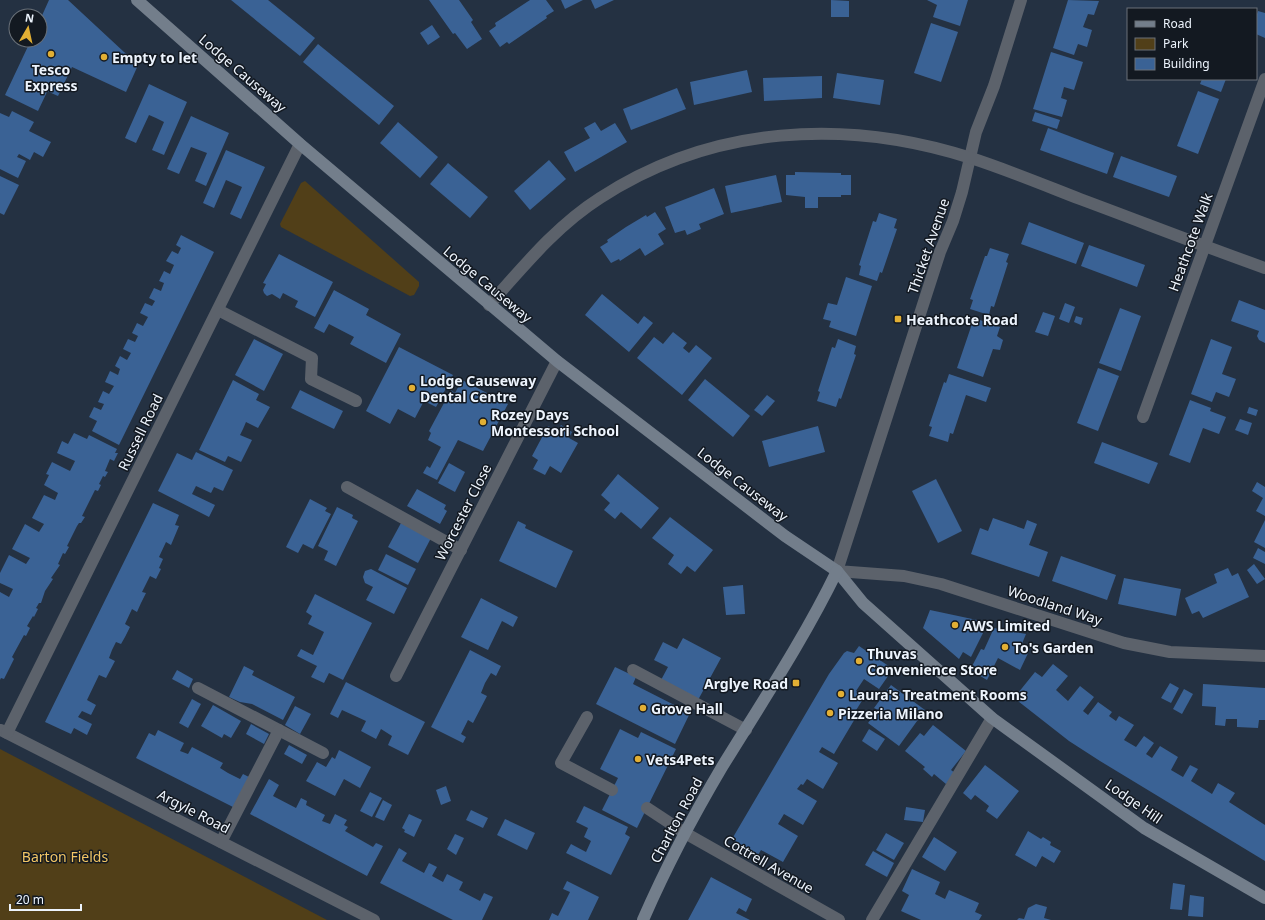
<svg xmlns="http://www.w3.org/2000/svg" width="1265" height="920" viewBox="0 0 1265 920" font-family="'Noto Sans',sans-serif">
	<rect width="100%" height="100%" fill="#243142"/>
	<g fill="#513f18">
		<polygon points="305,181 419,282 419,286 414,295 410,296 281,227 280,224 301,183"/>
		<polygon points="0,749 327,920 0,920"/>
	</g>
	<g fill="#3a6295">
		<polygon points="49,0 68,0 124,52 139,63 126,92 72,67 58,96 33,85 47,92 38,111 5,95 31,40 40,40 40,20"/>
		<polygon points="231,0 268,0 315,38 300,56"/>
		<polygon points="429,0 459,0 473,20 471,22 482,39 467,49 455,33 453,34"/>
		<polygon points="530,0 546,0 554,11 546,16 547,18 509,44 507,42 500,47 489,31 496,26 495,23"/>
		<polygon points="561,0 583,0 565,9"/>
		<polygon points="591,0 614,0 595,9"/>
		<polygon points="831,0 849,1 849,17 831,17"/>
		<polygon points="927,0 968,0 960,26 933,17 937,5"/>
		<polygon points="1068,0 1099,1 1094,15 1088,14 1083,27 1092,30 1087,47 1078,44 1074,55 1053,48"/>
		<polygon points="1258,11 1265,13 1265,38 1256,34 1256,17"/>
		<polygon points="931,23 958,32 941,82 914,73"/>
		<polygon points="432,25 440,37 428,45 420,33"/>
		<polygon points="318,44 394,106 379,125 303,62"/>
		<polygon points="1051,52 1083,62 1074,90 1064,87 1061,98 1067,100 1062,117 1033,109"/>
		<polygon points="747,70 752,92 694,105 690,82"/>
		<polygon points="837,73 884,80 880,105 833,98"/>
		<polygon points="822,76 822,98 764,101 763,78"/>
		<polygon points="1202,79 1226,79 1221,92 1200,84"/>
		<polygon points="149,84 187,102 164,155 152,150 164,122 156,118 149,115 136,143 125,138"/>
		<polygon points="677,88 686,109 631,130 623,109"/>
		<polygon points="1198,91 1219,99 1198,154 1177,146"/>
		<polygon points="12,111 34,122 29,131 51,142 43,157 34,152 30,160 19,154 17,157 26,161 18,178 0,169 0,113 9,117"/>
		<polygon points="1035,112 1060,120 1057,129 1032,121"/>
		<polygon points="191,116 229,133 206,186 195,181 207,153 191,147 179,174 167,169"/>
		<polygon points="398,122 438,157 420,178 380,143"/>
		<polygon points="595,122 601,131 615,123 627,142 575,172 564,152 590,138 584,128"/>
		<polygon points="1048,128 1114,153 1107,174 1040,150"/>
		<polygon points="226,150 265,167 241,219 230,214 242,187 226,180 214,208 203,203"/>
		<polygon points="1121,156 1177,176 1169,197 1113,177"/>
		<polygon points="549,160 566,179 530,210 514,191"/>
		<polygon points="448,163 488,197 470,218 430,184"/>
		<polygon points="795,172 841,173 841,175 851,175 851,195 841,195 841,197 818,197 818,208 805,208 805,197 786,195 786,175 795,175"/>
		<polygon points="776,175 782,202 731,213 725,186"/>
		<polygon points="0,176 19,185 4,215 0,213"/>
		<polygon points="714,188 724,214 699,224 701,229 687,235 685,230 675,233 665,207"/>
		<polygon points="655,212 666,229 658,234 664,244 645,256 640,248 620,261 619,259 611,263 600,247 608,242 607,240 626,227 646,215 647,217"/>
		<polygon points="879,213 897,219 894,228 897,229 882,273 880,272 877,281 859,275 861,266 859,265 873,221 876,222"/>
		<polygon points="1029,222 1084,243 1076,264 1021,244"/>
		<polygon points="181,235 214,252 119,445 92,431 97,421 89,417 94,407 101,410 104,404 98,402 103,391 109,394 114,386 105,382 110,371 118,375 120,369 115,366 120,356 127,360 131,353 123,349 128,339 135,342 138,336 132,333 137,323 143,326 148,317 140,313 145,303 152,306 155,301 149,298 154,288 161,291 164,283 159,281 164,271 170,274 174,265 166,261 172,251 178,254 181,248 176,245"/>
		<polygon points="1089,245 1145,265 1137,287 1081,266"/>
		<polygon points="990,248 1009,254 1006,262 1008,263 994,307 991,306 989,315 970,309 973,300 970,299 985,256 987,256"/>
		<polygon points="279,254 333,282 315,317 295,307 298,301 283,293 280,299 272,294 267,296 264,293 263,290 266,284 263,283"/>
		<polygon points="846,277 872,286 856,336 829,327 831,321 823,319 828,303 837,305"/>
		<polygon points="334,290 369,309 366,315 401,334 386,363 350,344 354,337 329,324 324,333 314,328"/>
		<polygon points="602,294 638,324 644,316 653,323 629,352 585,315"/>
		<polygon points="1239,300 1265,310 1265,343 1259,340 1257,336 1259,331 1231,321"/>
		<polygon points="1065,303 1075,307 1069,323 1059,319"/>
		<polygon points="1120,308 1141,316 1121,371 1099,363"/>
		<polygon points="1043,312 1055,316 1048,336 1035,332"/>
		<polygon points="1076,316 1083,318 1081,325 1074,322"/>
		<polygon points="974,318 1000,327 997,336 1003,340 1000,350 993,349 983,377 957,368"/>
		<polygon points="673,332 687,343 683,348 689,353 696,345 712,358 682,395 637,358 654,337 663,344"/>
		<polygon points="254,339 283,354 264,391 235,375"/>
		<polygon points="838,339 856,346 854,354 856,355 841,399 839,398 836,407 817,401 820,392 818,391 832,347 835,348"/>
		<polygon points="1211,339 1232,347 1222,374 1236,379 1229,397 1216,392 1212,402 1191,394"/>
		<polygon points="399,347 453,375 436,407 424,401 415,418 398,409 390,424 366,411"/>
		<polygon points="1098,368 1119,376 1098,431 1077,423"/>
		<polygon points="949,374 991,388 986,402 966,395 953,434 950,433 948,442 929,436 932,427 929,426 944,382 946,383"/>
		<polygon points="705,379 750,416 733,437 688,400"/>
		<polygon points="233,380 259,394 256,400 270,407 258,428 246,422 243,429 240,435 252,440 241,462 228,456 225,462 199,450"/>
		<polygon points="462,380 508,404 483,451 458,440 437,480 423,473 427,466 430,468 441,447 428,440 431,433 429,431 451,390 455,393"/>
		<polygon points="300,390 343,411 334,429 291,408"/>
		<polygon points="767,395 775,401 762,416 754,410"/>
		<polygon points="1190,400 1211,408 1210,411 1226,417 1219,434 1203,428 1190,463 1169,455"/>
		<polygon points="1249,407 1258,410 1256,416 1247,413"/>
		<polygon points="1240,419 1252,423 1248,435 1235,430"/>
		<polygon points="561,425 572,432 569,438 578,443 561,473 550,466 545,475 533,469 538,460 532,456 548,426 557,431"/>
		<polygon points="818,426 825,452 769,467 762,441"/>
		<polygon points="74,433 87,439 89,435 117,449 115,453 118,453 114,461 110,459 105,471 108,472 105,477 103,476 99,484 101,485 98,491 95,490 82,516 85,517 81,523 79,523 77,526 67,546 69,547 65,554 63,553 58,564 60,565 51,578 53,579 45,591 41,603 39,603 36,608 38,609 34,617 33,616 27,626 30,628 26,636 24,635 12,657 14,659 4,679 1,678 0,680 0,592 9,597 13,589 0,583 0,573 9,555 26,564 30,558 12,549 25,524 39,532 44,524 32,518 44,495 55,500 58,493 44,485 49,475 46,474 52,462 70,471 75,461 57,453 62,441 68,444"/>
		<polygon points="1102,442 1158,463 1149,484 1094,463"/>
		<polygon points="196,452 233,470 223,491 214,487 211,493 196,486 192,494 215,505 209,517 158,491 177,453 192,460"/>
		<polygon points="449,463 465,472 455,492 438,483"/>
		<polygon points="618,474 659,508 641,529 621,512 615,519 604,510 610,503 601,495"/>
		<polygon points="936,479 962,531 938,543 912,491"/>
		<polygon points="1257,482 1265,487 1265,516 1256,511 1263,498 1252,491"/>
		<polygon points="417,489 446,505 444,509 447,511 440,524 407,506"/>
		<polygon points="310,499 327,508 325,511 331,514 313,549 303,544 298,553 286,547"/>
		<polygon points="153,503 179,515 175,525 179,526 171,545 166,542 159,557 163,559 159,568 161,569 156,579 150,576 142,592 146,593 141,603 137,612 132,609 125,624 130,627 125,637 121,644 116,642 112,650 109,658 115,661 106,678 99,675 87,700 96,705 91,715 82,711 78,717 92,724 87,735 74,728 71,734 45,722"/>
		<polygon points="337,507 353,515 352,518 358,521 336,566 324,560 328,551 318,546"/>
		<polygon points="670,517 713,550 695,572 687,566 681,574 668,564 674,555 652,538"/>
		<polygon points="993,518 1024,529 1027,520 1037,524 1029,545 1048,552 1039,577 971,554 980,528 988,531"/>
		<polygon points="1265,520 1265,548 1254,542"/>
		<polygon points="518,521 526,525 525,528 573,551 556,588 499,561"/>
		<polygon points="401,523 431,538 418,563 388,547"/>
		<polygon points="1258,548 1265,552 1265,564 1253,558"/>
		<polygon points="386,554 416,569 408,585 378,570"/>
		<polygon points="1061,556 1116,575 1107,600 1052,581"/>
		<polygon points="1254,564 1265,579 1257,584 1247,570"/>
		<polygon points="1228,568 1232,576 1238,573 1249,597 1203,618 1199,611 1192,614 1185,598 1217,583 1214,574"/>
		<polygon points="371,569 407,588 394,614 366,600 373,587 365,583 363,577 365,571"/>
		<polygon points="1124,578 1181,589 1176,616 1118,604"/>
		<polygon points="743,585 745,614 726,615 723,587"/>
		<polygon points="315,594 372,623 343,680 329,673 324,683 311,677 317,666 297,656 301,649 313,655 324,632 308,624 312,616 306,612"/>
		<polygon points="481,598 518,617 513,627 502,621 488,650 461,637"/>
		<polygon points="930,610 977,620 973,629 983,633 971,657 963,652 959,659 923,628"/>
		<polygon points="994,628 1026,634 1021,646 1030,649 1020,670 998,658 987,680 970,670 981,649 984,650"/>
		<polygon points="683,638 721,658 698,700 661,680 668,667 654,660 663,642 677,649"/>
		<polygon points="859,646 893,669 879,689 864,679 856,691 865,696 853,715 856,717 834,754 822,747 819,752 838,763 823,789 807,779 803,785 801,784 797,789 817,801 803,825 784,814 778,824 798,836 783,862 761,850 758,855 732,839 829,674 844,653 847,651 854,653"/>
		<polygon points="470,650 501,666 496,676 491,673 485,683 481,693 487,696 473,723 468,720 461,734 466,737 463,743 431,727"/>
		<polygon points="1053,664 1068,676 1056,690 1068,701 1080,686 1094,697 1083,711 1088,715 1098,702 1112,712 1109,716 1116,721 1119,716 1134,725 1124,740 1136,747 1144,736 1154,743 1146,754 1152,758 1160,746 1178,757 1171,770 1183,777 1190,765 1198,769 1191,781 1212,794 1218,783 1235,793 1229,802 1265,825 1265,861 1100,761 1069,741 1014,698 1035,672 1042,677"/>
		<polygon points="244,666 254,671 252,675 295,697 283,720 252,704 240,702 229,697"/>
		<polygon points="615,667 636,677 633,684 690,713 675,744 596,704"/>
		<polygon points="177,670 193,679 189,688 172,679"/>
		<polygon points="346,682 425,722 408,755 388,745 392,736 381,729 376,739 361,731 366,721 342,710 338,718 330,714"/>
		<polygon points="1170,683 1179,688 1171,703 1161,698"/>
		<polygon points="1203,684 1265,688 1265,720 1259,720 1258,728 1237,727 1237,719 1226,719 1225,726 1215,725 1216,707 1202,706"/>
		<polygon points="891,685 925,710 899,746 868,723 878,710 874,708"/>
		<polygon points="1184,689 1193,694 1182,714 1173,709"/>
		<polygon points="192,699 201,704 188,728 179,723"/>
		<polygon points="213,705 241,721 231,738 224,734 222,738 201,726"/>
		<polygon points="295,706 311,714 300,734 285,725"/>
		<polygon points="251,724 269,734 264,744 246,734"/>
		<polygon points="933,725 966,751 951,770 955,773 946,784 934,774 932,777 923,769 925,767 905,751 920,733 924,736"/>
		<polygon points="620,729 638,738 641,732 676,749 637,828 602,810 618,778 600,769"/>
		<polygon points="869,729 885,739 877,751 862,741"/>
		<polygon points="158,730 184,743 180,751 188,754 192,747 223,763 220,768 228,773 240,779 243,774 249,777 233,807 136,758 149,733 155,736"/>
		<polygon points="289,745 307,755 302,764 284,754"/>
		<polygon points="339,750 371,767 360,788 344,779 335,796 306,781 317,762 326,767 332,757 335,759"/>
		<polygon points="985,765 1019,791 997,819 986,811 989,806 975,795 971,800 963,793"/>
		<polygon points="269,779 279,785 273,796 296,808 301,798 307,801 306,805 325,815 322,821 330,824 335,814 347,820 344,825 348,827 345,831 373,847 376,843 383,846 367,876 250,814"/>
		<polygon points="446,786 451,801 441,805 436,790"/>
		<polygon points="370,792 382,798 372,817 360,811"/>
		<polygon points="383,800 392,805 384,821 375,817"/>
		<polygon points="584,806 628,827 625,834 630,837 611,875 566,853 571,844 586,852 591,841 584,837 588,828 576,822"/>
		<polygon points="906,807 925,810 923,822 904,820"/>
		<polygon points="471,810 488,818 483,828 466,820"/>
		<polygon points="409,814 422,820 414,837 404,832 405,830 402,828"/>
		<polygon points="505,819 535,833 527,850 497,835"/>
		<polygon points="1028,831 1041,839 1043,837 1051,842 1050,845 1061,851 1054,863 1042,856 1036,867 1015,855"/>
		<polygon points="886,833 904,843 894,860 876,850"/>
		<polygon points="455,834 464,838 456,855 447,849"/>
		<polygon points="934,837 957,852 945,871 922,857"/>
		<polygon points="399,848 407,853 402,861 424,873 429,863 437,867 432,876 443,882 447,874 463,882 459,890 480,901 484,893 493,897 482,920 453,920 380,883"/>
		<polygon points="873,851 894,863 887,877 865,865"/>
		<polygon points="912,869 940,882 935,894 945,899 949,890 979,903 975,912 982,915 979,920 921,920 901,911 909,895 902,891"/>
		<polygon points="711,877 752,899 746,912 739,908 736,913 750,920 688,920"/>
		<polygon points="567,881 599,897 588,920 549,920 552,913 558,916 570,892 563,889"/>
		<polygon points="1173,883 1185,885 1182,910 1170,909"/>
		<polygon points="1190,895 1204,897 1203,917 1188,916"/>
		<polygon points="1036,904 1047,907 1044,918 1051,920 1017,920 1019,918 1024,919 1028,908"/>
	</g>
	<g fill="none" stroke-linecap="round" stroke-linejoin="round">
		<g stroke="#5c626b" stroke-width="12">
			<polyline points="218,310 312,358 311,379 356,401"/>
			<polyline points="347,487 461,550"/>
			<polyline points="633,670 746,730"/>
			<polyline points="198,688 323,753"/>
			<polyline points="587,717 561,763 612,790"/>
			<polyline points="647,808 685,833"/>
			<polyline points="221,842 279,730"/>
			<polyline points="872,920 992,718"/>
		</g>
		<g stroke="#5c626b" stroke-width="12">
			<polyline points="1021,0 994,86 976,132 962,192 953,221 940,252 837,571 904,576 941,584 1124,643 1170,652 1265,656"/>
			<path d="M489 305C523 267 556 226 600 198 712 125 846 118 971 158 1008 170 1044 185 1080 199 1142 222 1203 246 1265 268"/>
			<polyline points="1143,417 1265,79"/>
			<polyline points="396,676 557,361"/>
			<polyline points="1,730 374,920"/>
			<polyline points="7,733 300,144"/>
			<polyline points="685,833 839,920"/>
		</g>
		<g stroke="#737e8b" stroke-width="12">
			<polyline points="137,0 300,144 557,361 785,536 837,571 863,603 992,718 1144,828 1265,898"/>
			<path d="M643 920C666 867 693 816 722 767 762 702 804 639 837 571"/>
		</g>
	</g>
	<g fill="#e2af34" stroke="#131921" stroke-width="1.5">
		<circle cx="51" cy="54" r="4"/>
		<circle cx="104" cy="57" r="4"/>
		<rect x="894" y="315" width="8" height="8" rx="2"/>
		<circle cx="412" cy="388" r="4"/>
		<circle cx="483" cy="422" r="4"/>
		<circle cx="955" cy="625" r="4"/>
		<circle cx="1005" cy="647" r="4"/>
		<circle cx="859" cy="661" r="4"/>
		<rect x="792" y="679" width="8" height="8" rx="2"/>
		<circle cx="841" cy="694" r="4"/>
		<circle cx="643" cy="708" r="4"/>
		<circle cx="830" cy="713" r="4"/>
		<circle cx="638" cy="759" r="4"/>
	</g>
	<g text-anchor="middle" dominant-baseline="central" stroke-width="3" stroke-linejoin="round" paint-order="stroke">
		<g font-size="14" font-weight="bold" fill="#edf4fd" stroke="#131921" text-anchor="start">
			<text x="112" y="57">Empty to let</text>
			<text x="51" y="69" text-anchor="middle">Tesco<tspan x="51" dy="16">Express</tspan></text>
			<text x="906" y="319">Heathcote Road</text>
			<text x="420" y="380">Lodge Causeway<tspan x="420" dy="16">Dental Centre</tspan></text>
			<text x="491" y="414">Rozey Days<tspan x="491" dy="16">Montessori School</tspan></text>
			<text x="963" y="625">AWS Limited</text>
			<text x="1013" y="647">To's Garden</text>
			<text x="867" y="653">Thuvas<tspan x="867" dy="16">Convenience Store</tspan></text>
			<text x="788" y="683" text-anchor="end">Arglye Road</text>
			<text x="849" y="694">Laura's Treatment Rooms</text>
			<text x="651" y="708">Grove Hall</text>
			<text x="838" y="713">Pizzeria Milano</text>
			<text x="646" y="759">Vets4Pets</text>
		</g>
		<g font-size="14" fill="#edf4fd" stroke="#131921">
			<text transform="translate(243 73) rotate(41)">Lodge Causeway</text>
			<text transform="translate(1190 242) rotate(-70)">Heathcote Walk</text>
			<text transform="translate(928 246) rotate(-71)">Thicket Avenue</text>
			<text transform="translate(488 284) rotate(40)">Lodge Causeway</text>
			<text transform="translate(140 432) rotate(-64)">Russell Road</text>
			<text transform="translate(743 484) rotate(38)">Lodge Causeway</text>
			<text transform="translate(463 512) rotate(-63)">Worcester Close</text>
			<text transform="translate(1055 605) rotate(18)">Woodland Way</text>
			<text transform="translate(1134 801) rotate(35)">Lodge Hill</text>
			<text transform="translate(194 811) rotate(27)">Argyle Road</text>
			<text transform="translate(676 820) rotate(-62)">Charlton Road</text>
			<text transform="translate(769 864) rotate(30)">Cottrell Avenue</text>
		</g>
		<g font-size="14" fill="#f1c565" stroke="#131921">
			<text x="65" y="856">Barton Fields</text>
		</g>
	</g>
	<rect x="1127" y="8" width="130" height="72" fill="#131921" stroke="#6a7179"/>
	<rect x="1135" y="21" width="20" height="6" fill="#737e8b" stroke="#6a7179"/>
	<text x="1163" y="28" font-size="12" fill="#edf4fd">Road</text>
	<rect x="1135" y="38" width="20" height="12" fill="#513f18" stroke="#6a7179"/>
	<text x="1163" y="48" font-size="12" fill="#edf4fd">Park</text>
	<rect x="1135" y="58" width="20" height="12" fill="#3a6295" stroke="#6a7179"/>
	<text x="1163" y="68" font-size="12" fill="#edf4fd">Building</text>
	<g transform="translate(28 28) rotate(9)"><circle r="19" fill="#131921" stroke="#6a7179"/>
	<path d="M0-3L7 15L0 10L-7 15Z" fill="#e2af34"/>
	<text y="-6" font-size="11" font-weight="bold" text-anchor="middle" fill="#edf4fd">N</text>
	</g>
	<path d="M10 904v6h71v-6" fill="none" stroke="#edf4fd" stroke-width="2"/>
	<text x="16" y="904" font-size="12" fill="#edf4fd" stroke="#131921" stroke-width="3" paint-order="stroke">20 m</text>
</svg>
